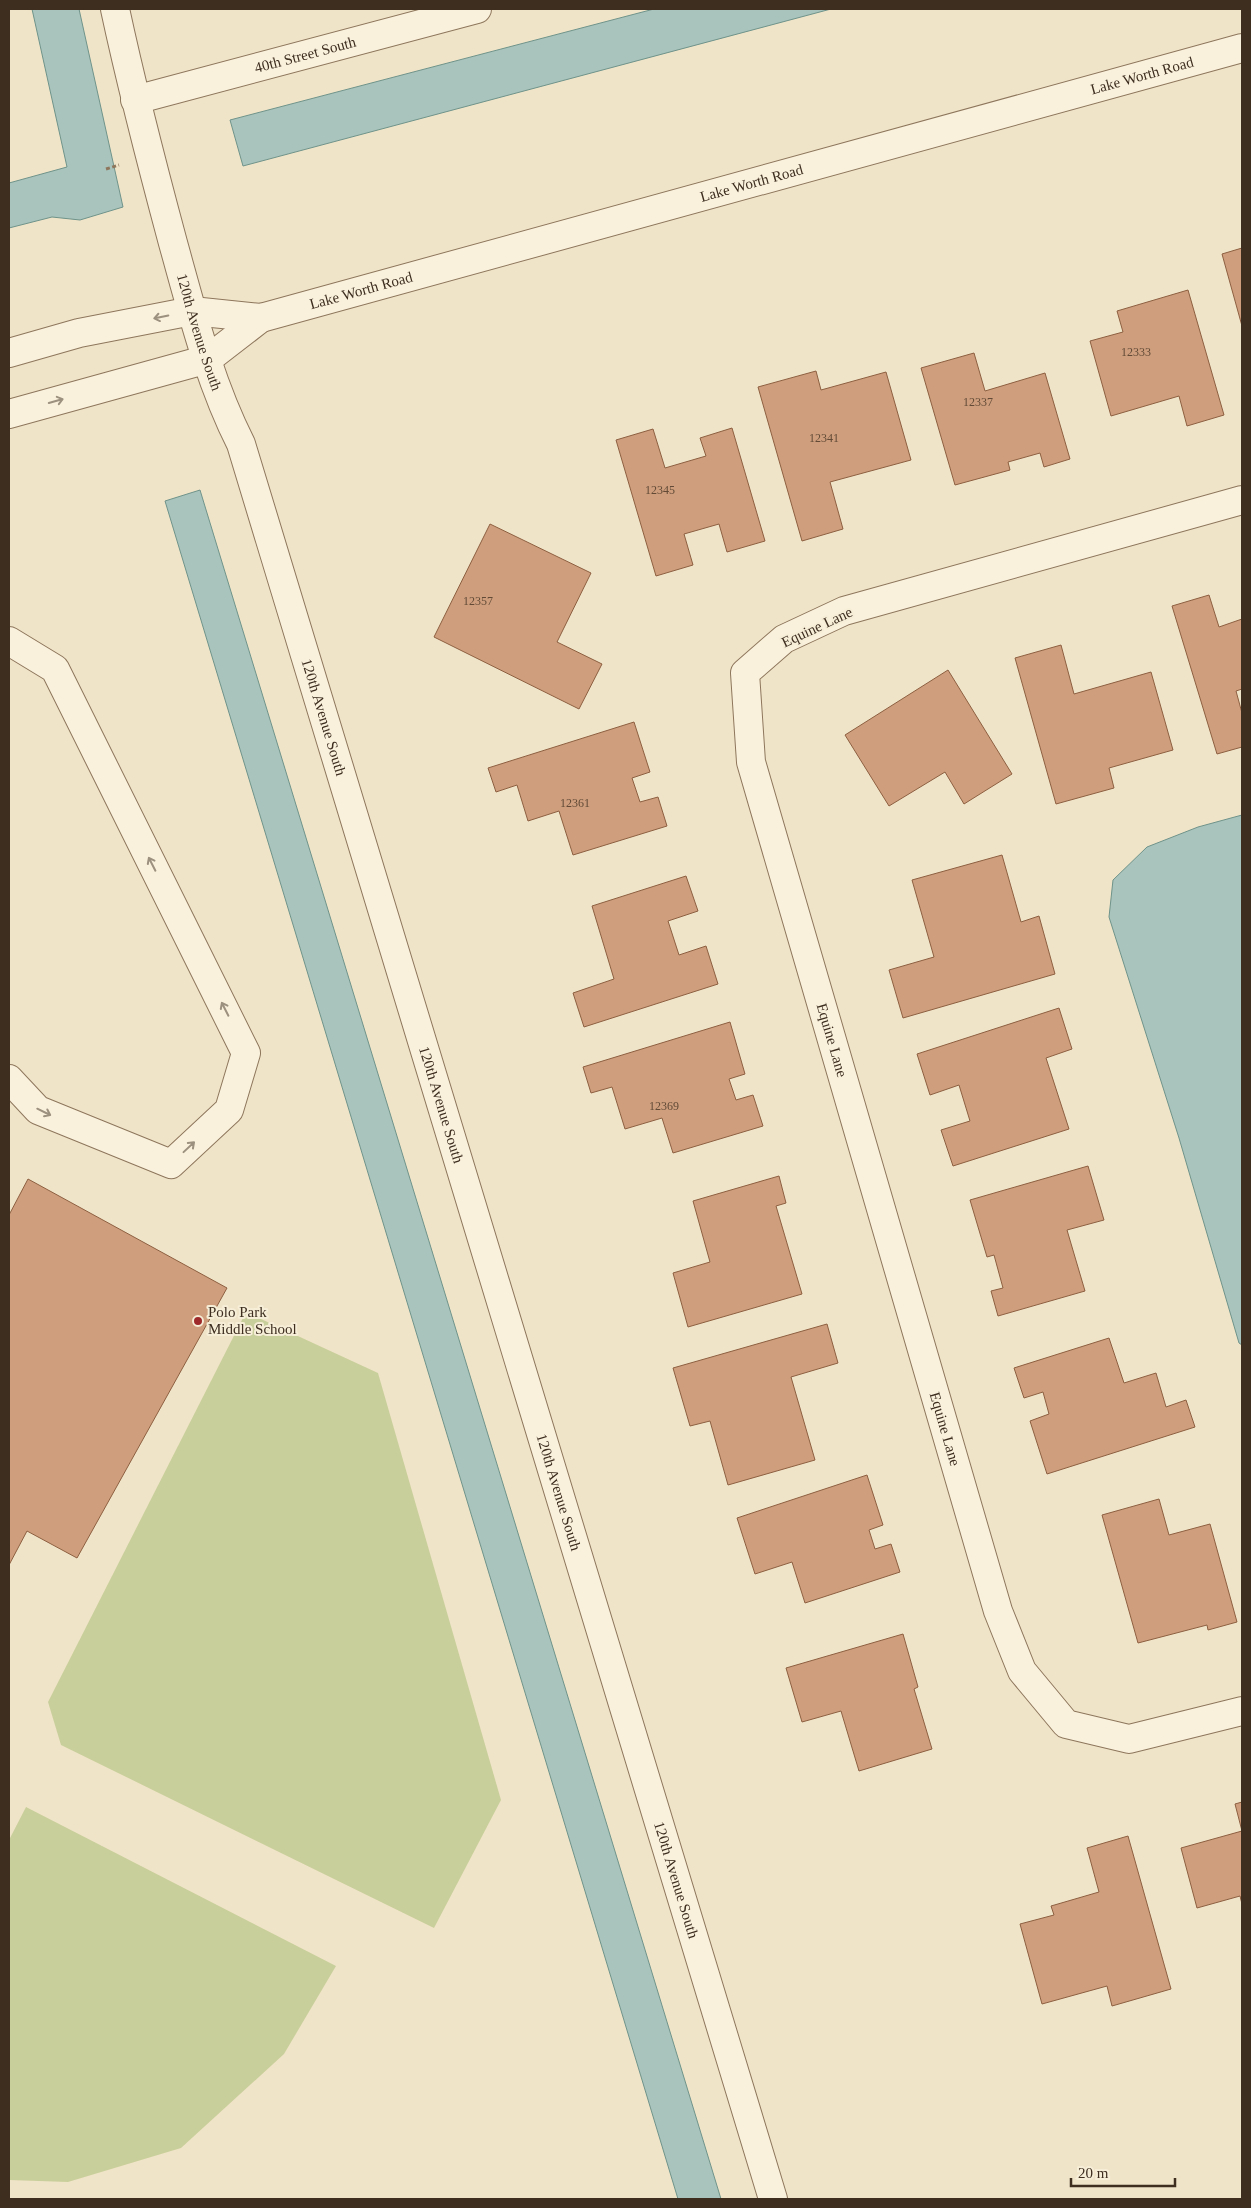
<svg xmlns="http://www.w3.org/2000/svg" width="1251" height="2208" viewBox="0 0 1251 2208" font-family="'Times New Roman',serif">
	<rect width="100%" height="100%" fill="#f0e4c8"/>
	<g fill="#c9cf9b">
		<polygon points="246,1312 378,1373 501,1800 434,1928 61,1745 48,1702"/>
		<polygon points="26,1807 336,1966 284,2054 181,2148 68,2182 9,2180 9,1840"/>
	</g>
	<g fill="#a9c4bc" stroke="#6f938a">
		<polygon points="32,9 79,9 123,207 80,220 52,217 9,228 9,183 67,167"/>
		<polygon points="654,9 831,9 243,166 230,120"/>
		<polygon points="200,490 721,2199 678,2199 165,501"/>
		<polygon points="1242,815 1242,1345 1239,1343 1179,1138 1109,917 1113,880 1147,847 1198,827"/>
	</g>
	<g fill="#cf9f7d" stroke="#8d5f41">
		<polygon points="1242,248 1242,326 1222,254"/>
		<polygon points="1188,290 1224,415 1187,426 1179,396 1111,416 1090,341 1123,332 1117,311"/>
		<polygon points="974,353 985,391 1045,373 1070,459 1044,467 1040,453 1008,462 1010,470 955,485 921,368"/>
		<polygon points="816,371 821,390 886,372 911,460 830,482 843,529 802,541 758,387"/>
		<polygon points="732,428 765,541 727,552 719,524 684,534 693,565 656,576 616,440 653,429 665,468 706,456 700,438"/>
		<polygon points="490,524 591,573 557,642 602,664 579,709 434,637"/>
		<polygon points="1209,595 1219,627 1242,619 1242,689 1236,691 1242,713 1242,747 1217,754 1172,606"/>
		<polygon points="1061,645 1074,694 1151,672 1173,750 1109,768 1114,788 1056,804 1015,658"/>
		<polygon points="948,670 1012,774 964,804 945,772 889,806 845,735"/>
		<polygon points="634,722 650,772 632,778 640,802 658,797 667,826 573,855 559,811 528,821 517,785 496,792 488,768"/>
		<polygon points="1002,855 1021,922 1039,916 1055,974 903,1018 889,970 934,957 912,880"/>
		<polygon points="686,876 698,911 668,921 679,955 706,946 718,984 584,1027 573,993 614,979 592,906"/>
		<polygon points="1059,1008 1072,1049 1046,1058 1069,1129 953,1166 941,1130 970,1121 959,1085 930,1095 917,1054"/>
		<polygon points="730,1022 745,1074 729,1079 736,1100 753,1095 763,1126 673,1153 662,1118 625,1129 612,1087 591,1093 583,1067"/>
		<polygon points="1088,1166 1104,1220 1067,1230 1085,1291 998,1316 991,1291 1003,1288 994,1255 987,1257 970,1200"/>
		<polygon points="779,1176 786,1203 776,1206 802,1294 688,1327 673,1273 710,1262 693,1201"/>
		<polygon points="28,1179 227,1288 77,1558 27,1531 9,1565 9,1215"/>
		<polygon points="827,1324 838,1363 791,1377 815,1460 728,1485 710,1421 690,1426 673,1368"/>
		<polygon points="1109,1338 1124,1383 1156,1373 1166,1407 1186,1400 1195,1427 1047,1474 1030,1421 1049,1414 1043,1392 1024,1398 1014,1368"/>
		<polygon points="867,1475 883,1525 869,1530 875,1549 891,1544 900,1572 805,1603 792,1562 755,1574 737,1518"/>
		<polygon points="1159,1499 1169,1535 1210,1524 1237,1622 1208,1630 1207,1625 1138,1643 1102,1515"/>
		<polygon points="903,1634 918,1687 914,1689 932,1749 859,1771 841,1711 802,1722 786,1668"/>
		<polygon points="1242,1802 1242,1831 1235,1804"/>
		<polygon points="1242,1831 1242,1904 1240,1896 1197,1908 1181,1848"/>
		<polygon points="1128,1836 1171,1989 1112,2006 1107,1986 1042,2004 1020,1924 1054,1915 1051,1906 1099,1892 1087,1848"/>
	</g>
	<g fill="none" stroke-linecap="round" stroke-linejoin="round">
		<defs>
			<g id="minor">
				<path id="s1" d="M115 9C132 88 152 165 173 243 192 311 209 381 241 444L773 2199"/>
				<path id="s2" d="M135 100 477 9"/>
				<path id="s3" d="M9 353 79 333 192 311 261 318 1242 48"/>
				<polyline points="9,414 208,359 261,318"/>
				<path id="s4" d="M1242 500 844 611 784 639 745 673 751 762 998 1611 1022 1671 1066 1724 1129 1739 1242 1711"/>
				<polyline points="9,641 55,669 246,1053 229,1110 171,1164 38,1110 9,1079"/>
			</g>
		</defs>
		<use href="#minor" stroke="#8d765c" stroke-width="30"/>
		<polyline stroke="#8d765c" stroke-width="3" stroke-dasharray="4 2.5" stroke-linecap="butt" points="106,169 119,165"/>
		<use href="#minor" stroke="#faf1dc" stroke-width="28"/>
	</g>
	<defs><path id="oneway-shaft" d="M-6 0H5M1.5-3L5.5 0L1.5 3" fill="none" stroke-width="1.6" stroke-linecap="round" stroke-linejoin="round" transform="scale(1.25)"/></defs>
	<g stroke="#9c907e">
		<use href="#oneway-shaft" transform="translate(161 317) rotate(168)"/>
		<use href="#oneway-shaft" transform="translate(56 401) rotate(-16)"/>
		<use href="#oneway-shaft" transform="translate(152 864) rotate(-117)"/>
		<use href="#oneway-shaft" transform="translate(225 1009) rotate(-117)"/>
		<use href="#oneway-shaft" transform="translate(44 1112) rotate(26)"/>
		<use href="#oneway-shaft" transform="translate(189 1147) rotate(-43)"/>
	</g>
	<circle fill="#9e2a2b" stroke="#f7eed8" stroke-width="2" cx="198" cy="1321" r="5"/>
	<g text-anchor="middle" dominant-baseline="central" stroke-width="4" stroke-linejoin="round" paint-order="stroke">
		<g font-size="12" fill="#624a37">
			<text x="1136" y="352">12333</text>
			<text x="978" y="402">12337</text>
			<text x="824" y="438">12341</text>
			<text x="660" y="490">12345</text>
			<text x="478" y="601">12357</text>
			<text x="575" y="803">12361</text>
			<text x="664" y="1106">12369</text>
		</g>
		<g font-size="15" fill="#3d2e20" stroke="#f7eed8">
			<text stroke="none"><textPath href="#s2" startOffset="176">40th Street South</textPath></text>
			<text stroke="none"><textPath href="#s3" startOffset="1171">Lake Worth Road</textPath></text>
			<text stroke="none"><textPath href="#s3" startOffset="766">Lake Worth Road</textPath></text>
			<text stroke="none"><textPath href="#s3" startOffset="361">Lake Worth Road</textPath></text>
			<text stroke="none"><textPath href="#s1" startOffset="334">120th Avenue South</textPath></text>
			<text transform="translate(817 627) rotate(-25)">Equine Lane</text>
			<text stroke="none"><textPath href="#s1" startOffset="739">120th Avenue South</textPath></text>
			<text stroke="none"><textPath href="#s4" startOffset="910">Equine Lane</textPath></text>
			<text stroke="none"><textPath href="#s1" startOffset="1144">120th Avenue South</textPath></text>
			<text stroke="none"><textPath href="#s4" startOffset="1315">Equine Lane</textPath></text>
			<text stroke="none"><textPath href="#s1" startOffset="1549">120th Avenue South</textPath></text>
			<text stroke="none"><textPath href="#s1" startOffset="1954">120th Avenue South</textPath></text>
		</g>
		<g font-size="15" fill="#3d2e20" stroke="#f7eed8" text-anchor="start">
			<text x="208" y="1312">Polo Park<tspan x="208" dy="17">Middle School</tspan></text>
		</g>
	</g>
	<rect width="1251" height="2208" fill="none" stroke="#3d2e20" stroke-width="20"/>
	<path d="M1071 2178v8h104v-8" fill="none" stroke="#3d2e20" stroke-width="2.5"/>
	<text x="1078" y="2178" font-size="15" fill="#3d2e20" stroke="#f7eed8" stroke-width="4" paint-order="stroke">20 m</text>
</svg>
